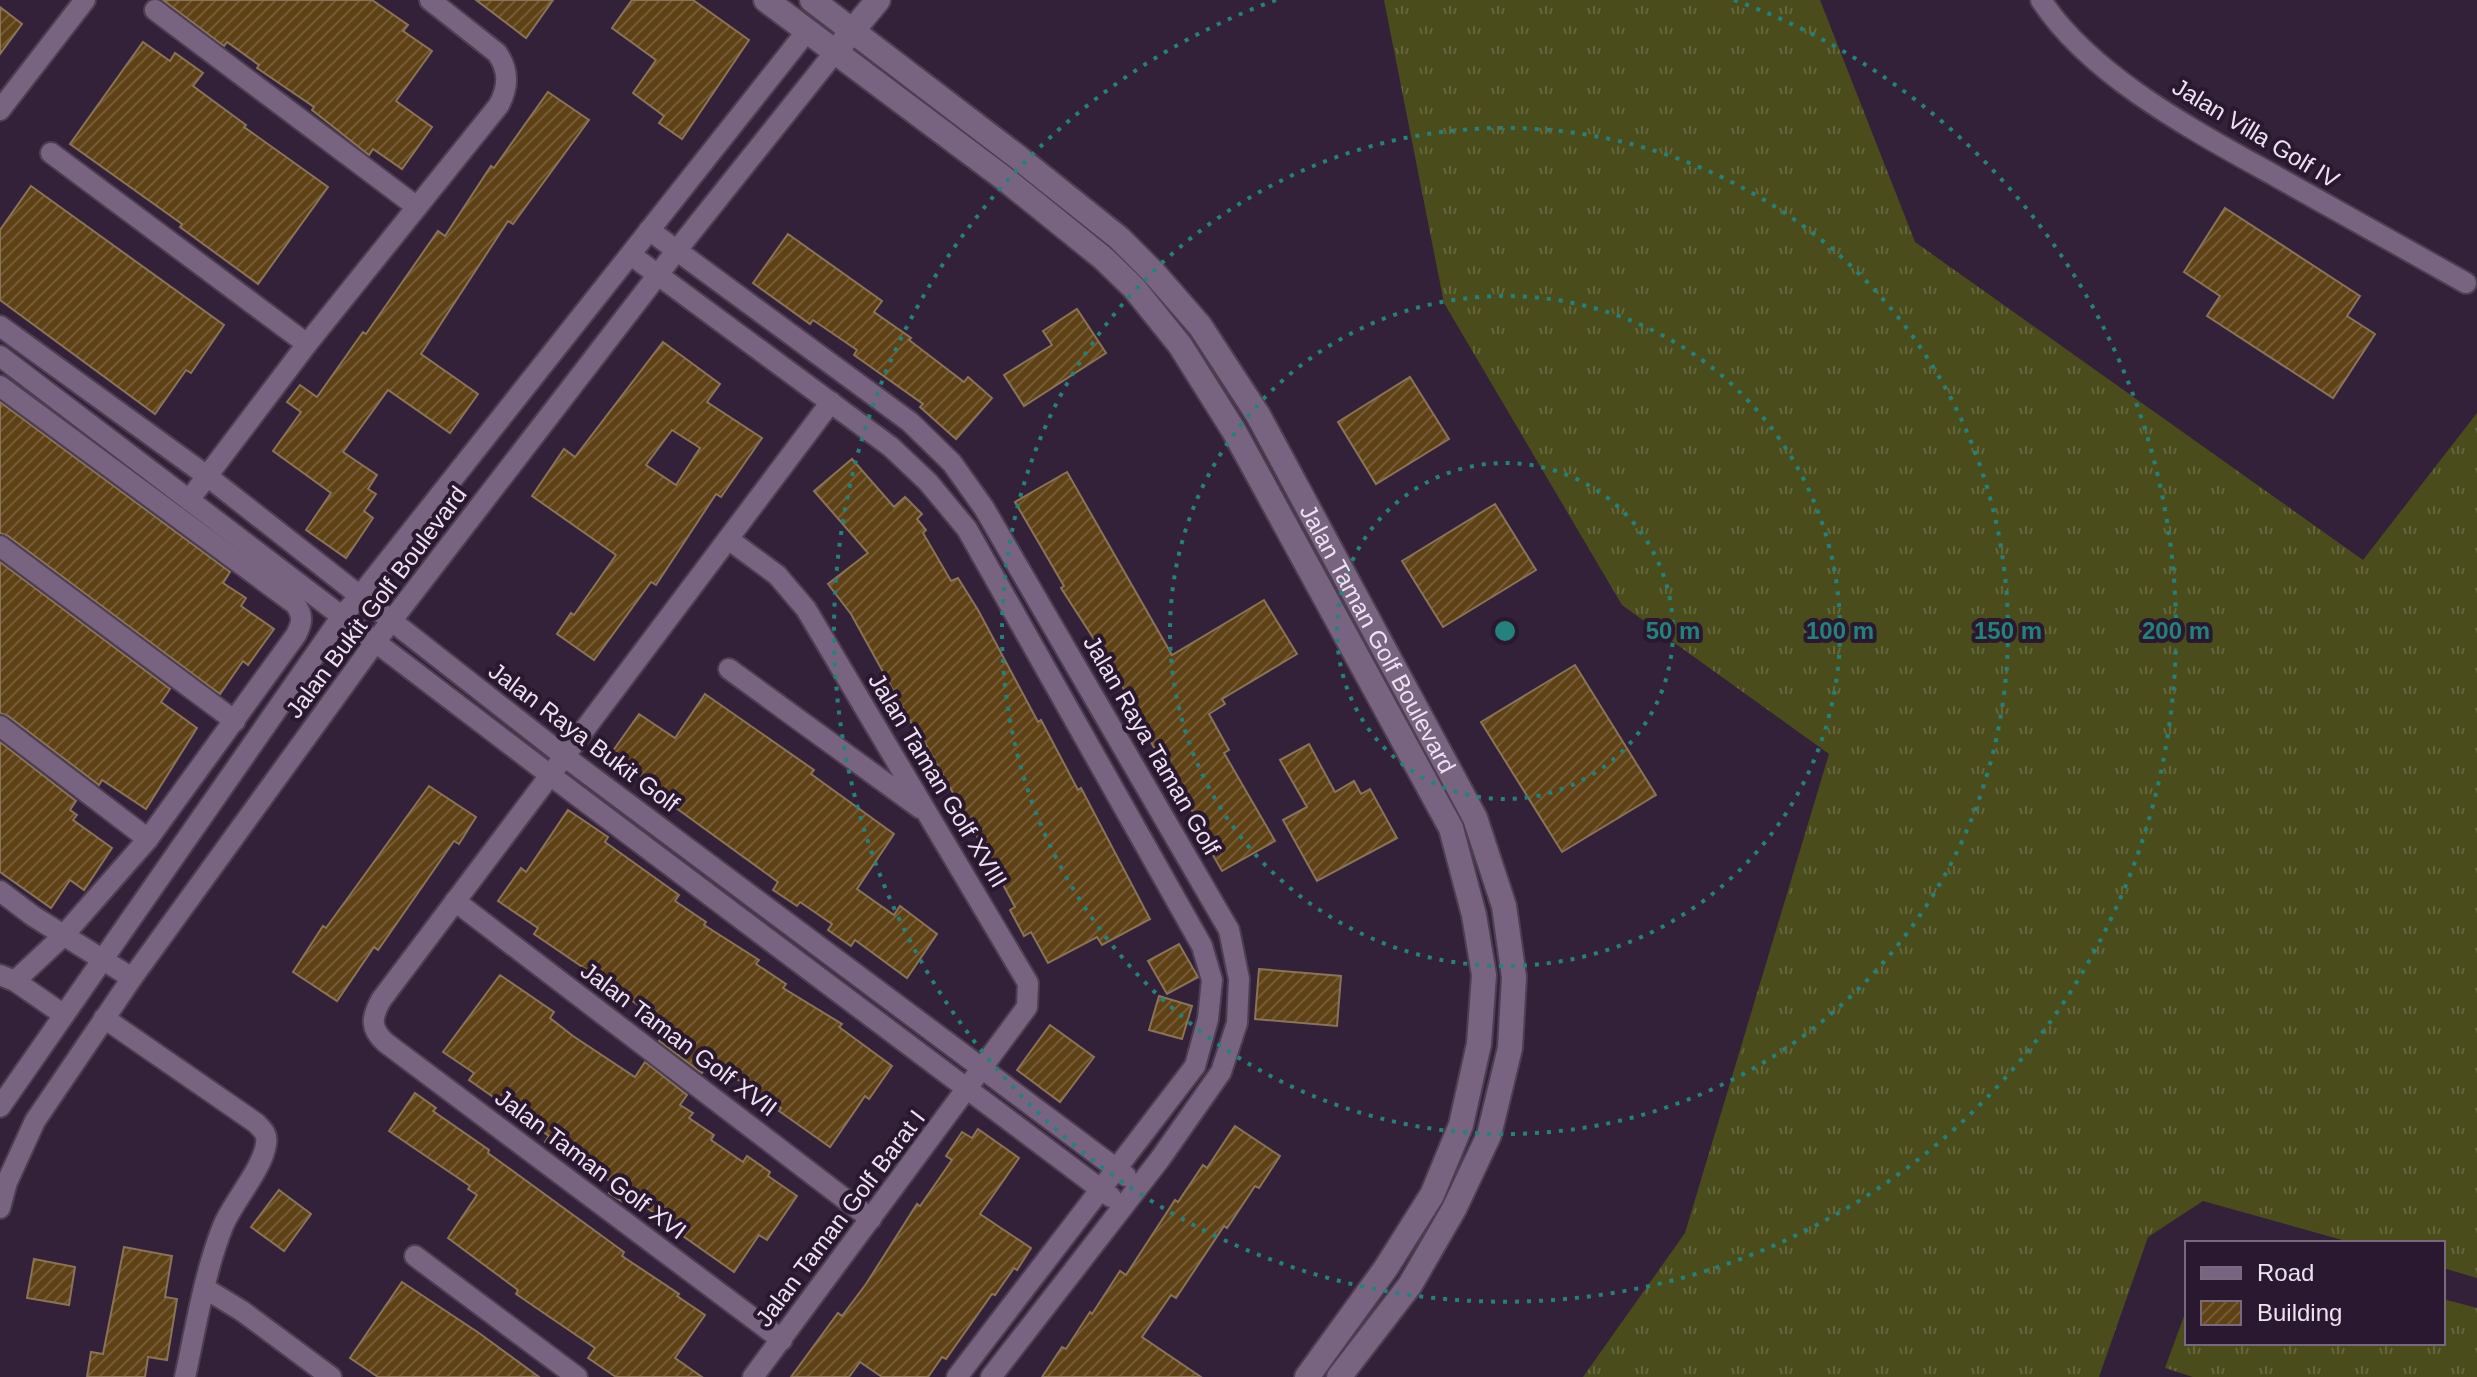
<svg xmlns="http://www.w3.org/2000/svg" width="2477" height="1377" viewBox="0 0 2477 1377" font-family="Arial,sans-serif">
	<defs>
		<pattern id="grass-tufts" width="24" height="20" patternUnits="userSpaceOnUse" patternTransform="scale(2)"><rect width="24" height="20" fill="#4a4d1b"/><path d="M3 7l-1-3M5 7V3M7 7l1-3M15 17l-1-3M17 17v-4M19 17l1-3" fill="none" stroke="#64663d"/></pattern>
		<pattern id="building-hatch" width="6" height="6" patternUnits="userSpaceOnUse" patternTransform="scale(2)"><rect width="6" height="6" fill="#5e4114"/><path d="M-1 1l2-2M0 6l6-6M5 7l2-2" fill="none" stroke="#755c37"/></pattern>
	</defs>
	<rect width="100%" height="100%" fill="#332139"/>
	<g fill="url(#grass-tufts)">
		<polygon points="1384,0 1820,0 1915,242 2363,560 2477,413 2477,1278 2443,1268 2443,1243 2353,1243 2203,1201 2148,1237 2099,1377 1583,1377 1685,1233 1829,754 1622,605 1444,303"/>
		<polygon points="2443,1299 2477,1308 2477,1377 2193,1377 2165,1368 2187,1308 2187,1343 2443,1343"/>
	</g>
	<g fill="url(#building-hatch)" stroke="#897458" stroke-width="2" fill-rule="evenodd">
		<polygon points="163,0 372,0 408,25 403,31 432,51 396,101 432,127 402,169 373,149 369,155 312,110 314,107 257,68 259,65 227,42 224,46"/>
		<polygon points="476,0 553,0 526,38"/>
		<polygon points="632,0 693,0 749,40 682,139 659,123 664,116 633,93 656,60 612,28"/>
		<polygon points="0,7 22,24 0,54"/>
		<polygon points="143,42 170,61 175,53 203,73 193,86 246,125 244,127 328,187 258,284 180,227 182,224 70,144"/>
		<polygon points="548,92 589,120 513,224 508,221 421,354 478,394 450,433 388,390 343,452 377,475 368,489 376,494 364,511 373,518 346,558 306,530 331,493 273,451 301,412 287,402 300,385 317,397 363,332 366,334 438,231 445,236 491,166 494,168"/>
		<polygon points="31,186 224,325 191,373 186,370 155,414 0,300 0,230"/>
		<polygon points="2225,208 2360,296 2347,316 2375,334 2333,398 2207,316 2220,296 2184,272"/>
		<polygon points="788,234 882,301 874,312 911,338 909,340 964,382 968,377 992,398 956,439 920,407 923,404 854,355 857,350 813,320 810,324 753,283"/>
		<polygon points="1077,309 1106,353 1024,406 1004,375 1052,345 1043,331"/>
		<path d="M663 342 720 384 707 402 762 438 721 497 716 494 656 585 651 582 594 660 557 634 571 613 574 615 616 555 532 496 564 449 575 457ZM672 430 700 448 676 485 646 465Z"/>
		<polygon points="1410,377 1449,439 1376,484 1338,422"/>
		<polygon points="0,402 230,572 223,583 246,598 241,606 274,629 248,665 243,661 220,694 8,536 0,533"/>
		<polygon points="852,459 894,507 905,497 922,514 917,519 926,530 923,533 951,581 958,578 978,610 1038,722 1041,720 1078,790 1081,788 1150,919 1102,945 1097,937 1048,963 1031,932 1024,936 1010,910 1015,907 966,816 915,725 913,726 851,614 828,584 868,553 814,491"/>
		<polygon points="1067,472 1172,655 1264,600 1297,654 1222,699 1225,704 1209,714 1229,750 1224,753 1275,841 1222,871 1199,831 1203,829 1128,704 1131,703 1112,667 1061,588 1064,586 1015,502"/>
		<polygon points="1495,504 1536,570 1443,627 1402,561"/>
		<polygon points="0,562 170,689 161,702 197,728 146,809 102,780 99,785 8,716 0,713"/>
		<polygon points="1575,665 1656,795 1562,852 1481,722"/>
		<polygon points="705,694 814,770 811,774 894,834 857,889 894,915 900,906 937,934 907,978 855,940 851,946 828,930 832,924 800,902 797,906 773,890 778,882 643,784 646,780 610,755 639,714 675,738"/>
		<polygon points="0,742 76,801 70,810 77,815 73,820 112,848 84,890 70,880 51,908 0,872"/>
		<polygon points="1309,744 1335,792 1354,781 1361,794 1370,789 1397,838 1317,881 1283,820 1307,807 1280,760"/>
		<polygon points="429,786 476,817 459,844 454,841 378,950 374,947 337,1001 293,972 323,926 326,928"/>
		<polygon points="568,810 608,837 605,842 679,895 675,901 706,922 704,925 759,960 756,964 786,984 783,988 842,1024 839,1027 892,1066 869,1099 865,1096 830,1147 779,1111 781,1108 726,1072 721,1078 705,1068 702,1073 659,1041 669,1026 534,934 538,928 498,901 521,868 526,872"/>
		<polygon points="1179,944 1198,977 1167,994 1148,961"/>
		<polygon points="1259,969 1341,976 1337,1026 1255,1019"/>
		<polygon points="500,975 554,1012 550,1018 573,1036 635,1077 645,1062 687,1095 680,1105 693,1113 689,1118 714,1135 711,1140 743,1162 747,1156 770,1172 768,1176 797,1196 767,1240 759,1235 734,1272 683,1236 684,1233 629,1196 624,1203 609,1193 615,1185 575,1157 572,1161 545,1142 549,1136 469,1080 474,1073 443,1052"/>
		<polygon points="1159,996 1192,1006 1182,1039 1149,1030"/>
		<polygon points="1050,1025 1094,1057 1060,1102 1017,1070"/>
		<polygon points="415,1093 436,1108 433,1111 489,1150 488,1153 624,1252 622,1256 679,1294 677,1296 705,1315 675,1358 702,1377 616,1377 588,1358 595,1348 516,1294 518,1290 448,1238 477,1195 468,1189 470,1186 389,1131"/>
		<polygon points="1235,1126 1280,1156 1259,1188 1255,1186 1227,1228 1224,1226 1176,1298 1171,1295 1142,1337 1201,1377 1042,1377 1062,1347 1066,1349 1090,1312 1092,1314 1120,1271 1126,1275 1175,1200 1178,1202 1203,1165 1207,1168"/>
		<polygon points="978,1129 1019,1158 980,1214 1031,1248 1017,1270 1014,1268 995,1295 992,1294 946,1359 942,1357 928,1377 882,1377 860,1362 849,1377 791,1377 838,1313 842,1316 866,1284 917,1204 920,1206 952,1160 946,1156 962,1132 972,1138"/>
		<polygon points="279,1190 311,1214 284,1251 251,1227"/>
		<polygon points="124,1247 172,1256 165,1297 177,1299 167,1360 148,1357 145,1377 87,1377 91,1352 103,1354"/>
		<polygon points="34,1259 75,1267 69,1305 27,1298"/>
		<polygon points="402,1282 479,1333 539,1377 378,1377 350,1358"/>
	</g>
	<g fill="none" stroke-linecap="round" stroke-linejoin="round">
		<defs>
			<g id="minor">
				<path d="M2041 0C2092 78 2199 133 2279 178 2341 213 2403 248 2466 283"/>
				<polyline points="155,10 417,207"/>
				<polyline points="0,110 85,0"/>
				<polyline points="51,153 307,344"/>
				<polyline points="649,230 910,422 952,463 984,508 1229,930 1239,979 1237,1023 1221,1072 1160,1159 991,1377"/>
				<polyline points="631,255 891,447 928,482 967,529 1202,946 1212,980 1208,1019 1195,1066 957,1377"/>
				<polyline points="0,326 207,476 564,756 1126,1176"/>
				<polyline points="0,356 550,775 1111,1197"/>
				<path d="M0 386 295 604C304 616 302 623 296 635L148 839 63 936 15 981"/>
				<path d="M189 500 307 344 499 105C509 86 509 70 497 53L430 0"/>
				<polyline points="728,539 777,575 806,609 1028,983 1027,1007 753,1377"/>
				<polyline points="0,546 235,721"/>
				<polyline points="729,669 920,808"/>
				<polyline points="0,726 148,839"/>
				<polyline points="0,891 33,916 132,978"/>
				<polyline points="455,901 871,1219"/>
				<polyline points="0,975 15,981 64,1015"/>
				<path d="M104 1018 256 1123C262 1129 268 1134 266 1144 263 1168 233 1202 223 1226 204 1274 196 1327 185 1377"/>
				<polyline points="0,1107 342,616 360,596 807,31"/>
				<polyline points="0,1208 7,1182 35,1121 132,978 376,641 677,250 835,52"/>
				<polyline points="415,1256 577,1377"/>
				<polyline points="206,1289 242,1311 331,1377"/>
				<path d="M782 1340 386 1043C370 1029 371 1018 381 1000L831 402"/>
			</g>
			<g id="tertiary">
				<polyline points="766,0 1005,179 1103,258 1134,288 1180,345 1234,431 1451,828 1474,915 1484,975 1479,1044 1461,1125 1432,1195 1386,1268 1307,1377"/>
				<path id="s1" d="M812 0 1019 158 1119 238 1153 272 1200 326 1258 415 1475 818 1504 906 1514 977 1510 1048 1489 1135 1454 1209 1410 1285 1339 1377"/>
				<polyline points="844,41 878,0"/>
			</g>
		</defs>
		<use href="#minor" stroke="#4d3e52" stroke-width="24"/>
		<use href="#tertiary" stroke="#4d3e52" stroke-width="28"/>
		<use href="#minor" stroke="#786480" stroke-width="20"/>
		<use href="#tertiary" stroke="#786480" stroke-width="24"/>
	</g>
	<g fill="none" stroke="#25817b" stroke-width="4" stroke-dasharray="4 8">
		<circle cx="1505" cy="631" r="168"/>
		<circle cx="1505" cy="631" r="335"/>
		<circle cx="1505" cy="631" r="503"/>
		<path d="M1734 0A671 671 0 1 1 1276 0"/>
	</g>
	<g text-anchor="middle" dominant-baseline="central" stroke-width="8" stroke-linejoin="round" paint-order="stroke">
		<g font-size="24" fill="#eee2f2" stroke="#29182f">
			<text transform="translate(2256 133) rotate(31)">Jalan Villa Golf IV</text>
			<text transform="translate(376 602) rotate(-53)">Jalan Bukit Golf Boulevard</text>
			<text stroke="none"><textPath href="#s1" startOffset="868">Jalan Taman Golf Boulevard</textPath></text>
			<text transform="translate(584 737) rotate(37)">Jalan Raya Bukit Golf</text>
			<text transform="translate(1152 745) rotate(60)">Jalan Raya Taman Golf</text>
			<text transform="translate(938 780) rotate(59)">Jalan Taman Golf XVIII</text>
			<text transform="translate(679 1039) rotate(37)">Jalan Taman Golf XVII</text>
			<text transform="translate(591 1164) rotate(37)">Jalan Taman Golf XVI</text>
			<text transform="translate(840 1218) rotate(-53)">Jalan Taman Golf Barat I</text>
		</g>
	</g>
	<circle cx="1505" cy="631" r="12" fill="#25817b" stroke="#29182f" stroke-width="4"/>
	<g font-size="24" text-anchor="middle" font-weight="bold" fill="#25817b" stroke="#29182f" stroke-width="8" stroke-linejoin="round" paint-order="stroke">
		<text x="1673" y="639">50 m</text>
		<text x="1840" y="639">100 m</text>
		<text x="2008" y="639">150 m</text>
		<text x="2176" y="639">200 m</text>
	</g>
	<rect x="2185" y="1241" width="260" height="104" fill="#29182f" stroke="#78697d" stroke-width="2"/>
	<rect x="2201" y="1267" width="40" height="12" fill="#786480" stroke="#78697d" stroke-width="2"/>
	<text x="2257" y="1281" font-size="24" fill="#eee2f2">Road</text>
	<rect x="2201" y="1301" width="40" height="24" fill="url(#building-hatch)" stroke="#78697d" stroke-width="2"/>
	<text x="2257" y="1321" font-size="24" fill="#eee2f2">Building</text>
</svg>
